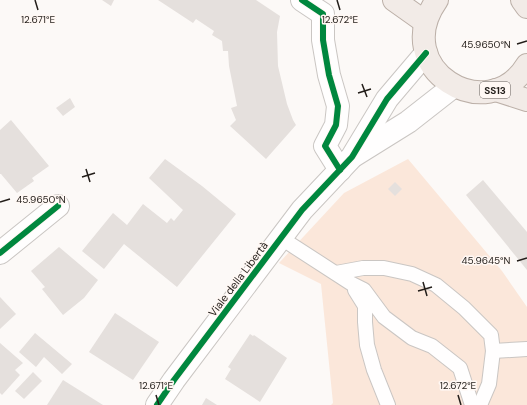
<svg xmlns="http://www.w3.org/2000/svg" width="527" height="405" viewBox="0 0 527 405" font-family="'DM Sans',sans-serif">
	<rect width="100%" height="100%" fill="#fcf9f7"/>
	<polygon fill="#fbe7da" points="408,159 502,271 527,307 527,405 331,405 333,403 321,284 279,263 344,193"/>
	<g fill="#e5e0dd">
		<polygon points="102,0 114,0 111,6"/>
		<polygon points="158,0 256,0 280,16 277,32 278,66 287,104 293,120 296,125 266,159 230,126 236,120 231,108 237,106 229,66 228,51 223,51 222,41 212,35 214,31 196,19 193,23"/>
		<polygon points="70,98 75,107 63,116 56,108"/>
		<polygon points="11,120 49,166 32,178 34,181 17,193 1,174 0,174 0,130"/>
		<polygon points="165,159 202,186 236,214 177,287 124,244 104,269 82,251 113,213 127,225 143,204 167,223 171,218 174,221 183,210 149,178"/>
		<polygon points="483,180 527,232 527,270 466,195"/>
		<polygon points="395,182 402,189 395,196 388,189"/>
		<polygon points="59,247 98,280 84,298 63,315 42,289 45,287 31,271"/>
		<polygon points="0,297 16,314 0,329"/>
		<polygon points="115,313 159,342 133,380 89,352"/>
		<polygon points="35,333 72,364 62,374 44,357 36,367 19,352"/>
		<polygon points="250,334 253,336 254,335 287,358 260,402 225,379 231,369 228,367"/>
		<polygon points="0,343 23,363 15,370 20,375 2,395 0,393"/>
		<polygon points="33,372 42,381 24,399 15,391"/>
		<polygon points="63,380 103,405 47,405"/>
		<polygon points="206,398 217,405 202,405"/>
	</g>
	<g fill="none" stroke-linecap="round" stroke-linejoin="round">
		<defs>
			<g id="lane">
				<polyline points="281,238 352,284 364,290 384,317 412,338 432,346 460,368 472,405"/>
				<polyline points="336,273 363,268 384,268 412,274 436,285 464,308 491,335 493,351 527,349"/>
				<polyline points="355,290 365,306 365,322 367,345 374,370 388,405"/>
				<polyline points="480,405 489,384 493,351"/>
			</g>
			<g id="street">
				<polyline points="302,0 323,14 323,40 329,75 338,106 336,125 325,146 340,170"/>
				<polyline points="355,155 408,122 454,86"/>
				<polyline points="0,253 58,206"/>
				<polyline points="157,405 174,380 302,210 352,157 387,99 426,53"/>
			</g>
			<g id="primary">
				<polyline points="394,0 425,22"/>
				<path d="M437 0C388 69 488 129 527 65"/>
				<polyline points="522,0 527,7"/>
				<polyline points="496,90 527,100"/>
			</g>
		</defs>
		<use href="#lane" stroke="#cac6c3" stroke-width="16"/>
		<use href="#street" stroke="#cac6c3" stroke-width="24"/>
		<use href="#primary" stroke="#bcb0a8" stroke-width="24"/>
		<use href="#lane" stroke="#fffefe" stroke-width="14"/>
		<use href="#street" stroke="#fffefe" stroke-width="22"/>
		<use href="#primary" stroke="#f2ebe7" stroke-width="22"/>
		<defs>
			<g id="cycleway">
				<polyline points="302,0 323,14 323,40 329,75 338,106 336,125 325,146 340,170"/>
				<polyline points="0,253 58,206"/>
				<polyline points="157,405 174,380 302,210 352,157 387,99 426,53"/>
			</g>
		</defs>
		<use href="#cycleway" stroke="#fff8f4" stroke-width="8"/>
		<use href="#cycleway" stroke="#00873e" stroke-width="6"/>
	</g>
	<path fill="none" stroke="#231e1a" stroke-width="1.5" d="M35 0 38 10M337 0 340 10M517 44 527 41M362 84 367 97M358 93 371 89M86 169 90 182M82 177 95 173M0 202 10 199M517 261 527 258M423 282 427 296M418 291 432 287M156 395 159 405M458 395 461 405"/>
	<g text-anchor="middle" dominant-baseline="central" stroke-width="3" stroke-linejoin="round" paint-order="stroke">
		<rect fill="#fff8f4" stroke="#655f5b" stroke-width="1" x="480" y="82" width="30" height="16" rx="3"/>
		<g font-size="10" font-weight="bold" fill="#231e1a">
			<text x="495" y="90">SS13</text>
		</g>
		<g font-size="11" fill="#231e1a" stroke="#fff8f4">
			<text transform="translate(238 279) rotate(-53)">Viale della Libertà</text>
		</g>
	</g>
	<g font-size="10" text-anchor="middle" fill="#231e1a" stroke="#fff8f4" stroke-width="3" stroke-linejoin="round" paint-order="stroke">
		<text x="38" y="23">12.671°E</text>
		<text x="340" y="23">12.672°E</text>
		<text x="486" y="48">45.9650°N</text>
		<text x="41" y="203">45.9650°N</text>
		<text x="486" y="264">45.9645°N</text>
		<text x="156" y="389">12.671°E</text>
		<text x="458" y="389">12.672°E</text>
	</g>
</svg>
